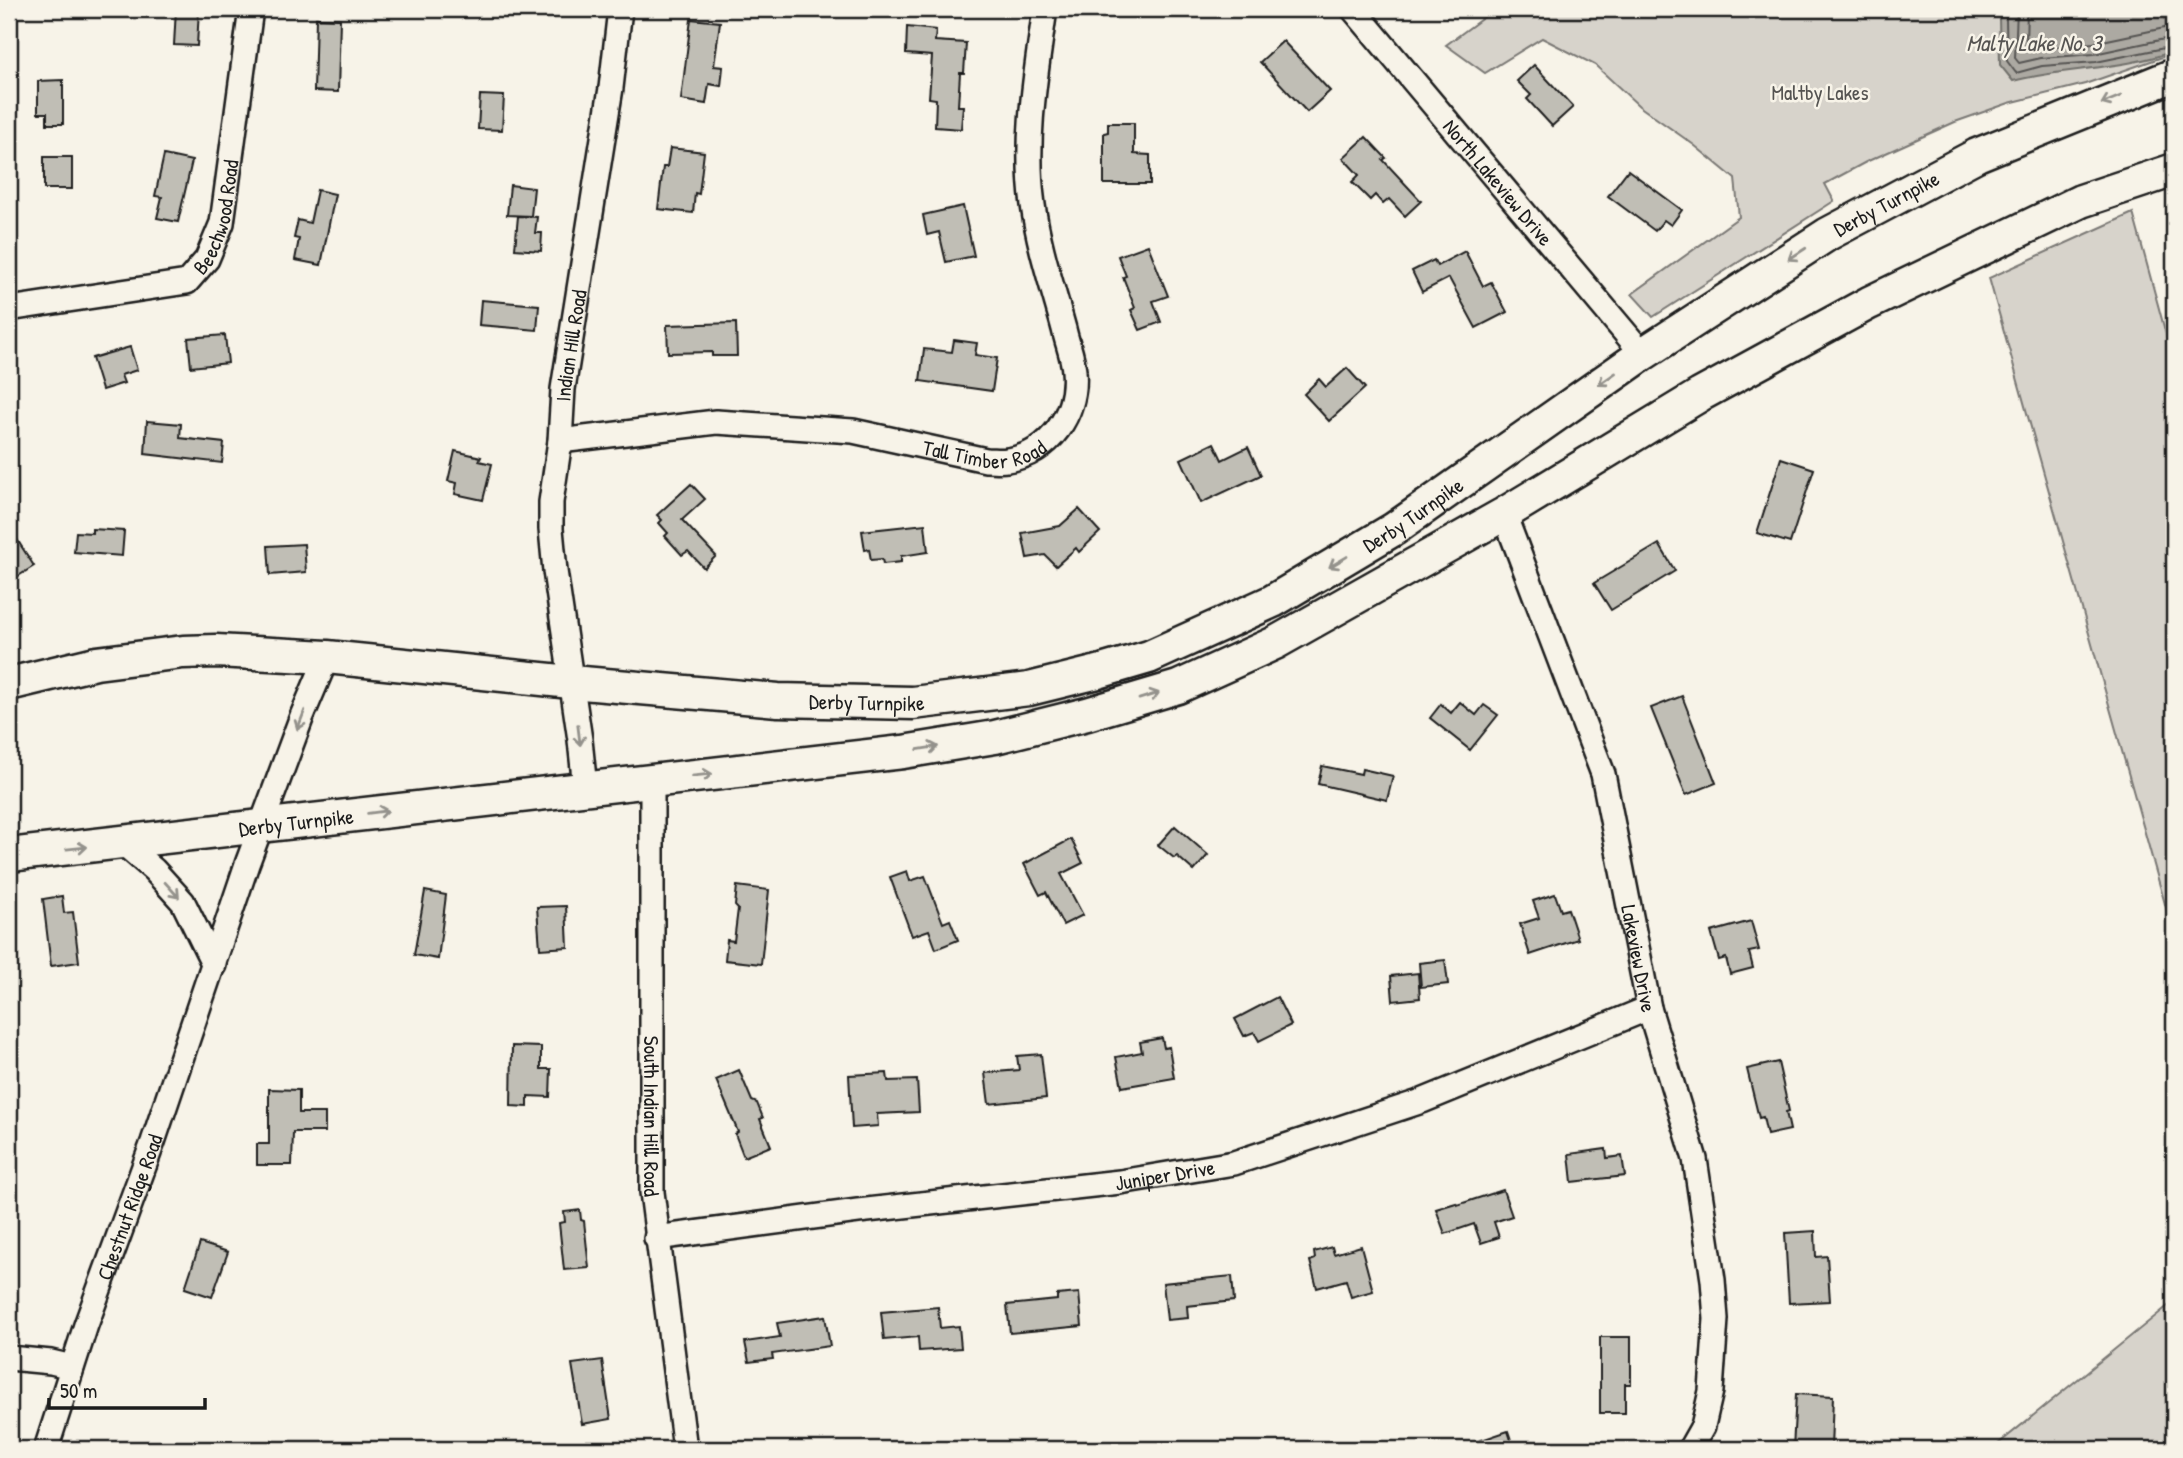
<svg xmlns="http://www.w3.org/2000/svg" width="2183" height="1458" viewBox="0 0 2183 1458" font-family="'Patrick Hand',sans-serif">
	<rect width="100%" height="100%" fill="#f7f3e8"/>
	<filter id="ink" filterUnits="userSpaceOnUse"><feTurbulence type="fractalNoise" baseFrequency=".0143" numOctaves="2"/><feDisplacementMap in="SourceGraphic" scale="14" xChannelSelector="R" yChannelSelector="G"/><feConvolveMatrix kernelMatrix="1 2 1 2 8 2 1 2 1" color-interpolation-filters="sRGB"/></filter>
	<g filter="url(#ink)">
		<g fill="#d7d3cb" stroke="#7a7874" stroke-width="2">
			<polygon points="1495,9 2174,9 2174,53 2085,84 2009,103 1955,122 1866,162 1825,184 1834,201 1653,317 1632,294 1739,217 1735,179 1694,145 1639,106 1595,65 1542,38 1485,73 1446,45"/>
			<polygon points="2133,213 2174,364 2174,936 1989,278"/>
			<polygon points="2174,1301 2174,1449 1992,1449"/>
		</g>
		<path fill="#aca9a2" stroke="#72716c" stroke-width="2" d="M2002 9H2174V51C2122 70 2066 67 2013 81L2000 65 1999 17Z"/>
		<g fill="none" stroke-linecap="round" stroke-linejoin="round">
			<g stroke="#565452" stroke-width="2">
				<polyline points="2008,9 2006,19 2007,61 2016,73 2042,66 2096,62 2174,46"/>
				<polyline points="2017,9 2015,58 2019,63 2041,58 2094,54 2174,37"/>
				<polyline points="2027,9 2026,46 2029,50 2093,43 2174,26"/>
			</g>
		</g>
		<g fill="#c0beb5" stroke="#1c1c1c" stroke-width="2">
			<polygon points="176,9 199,9 197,46 174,45"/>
			<polygon points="316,18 340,19 338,92 314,91"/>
			<polygon points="691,19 720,22 714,66 723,67 721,86 709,84 706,104 681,100"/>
			<polygon points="907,27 936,30 935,41 966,43 964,73 960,73 958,106 963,106 961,129 935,127 936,99 929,98 932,56 906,54"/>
			<polygon points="1283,41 1330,91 1307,112 1260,62"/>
			<polygon points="1534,65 1573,107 1552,126 1527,99 1531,95 1517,81"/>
			<polygon points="63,80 63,124 47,124 47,113 38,113 38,81"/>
			<polygon points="480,95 504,96 502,130 478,129"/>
			<polygon points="1108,123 1134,123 1134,154 1150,155 1150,184 1104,184 1104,133 1108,132"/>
			<polygon points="1366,137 1386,158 1383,160 1421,201 1405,216 1389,199 1383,204 1375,195 1370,200 1352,182 1359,175 1343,158"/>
			<polygon points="670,148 704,152 699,194 695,193 693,213 658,209 663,167 667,167"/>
			<polygon points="164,155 192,161 178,222 157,218 162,197 155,196"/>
			<rect x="44" y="157" width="28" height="32"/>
			<polygon points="1628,170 1682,210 1671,225 1664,220 1655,231 1608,196"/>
			<polygon points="510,185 534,188 531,216 507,215"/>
			<polygon points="317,190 335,194 321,265 295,260 299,239 294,238 298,220 310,223"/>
			<polygon points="963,206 974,256 946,262 939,232 927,235 923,215"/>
			<polygon points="518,216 537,217 535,233 542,233 541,251 515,249"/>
			<polygon points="1148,245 1168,296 1153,301 1161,322 1140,330 1131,310 1135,308 1123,277 1126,276 1118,256"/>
			<polygon points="1465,251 1483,286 1491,282 1507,312 1476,328 1449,278 1422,292 1412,271 1434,260 1437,266"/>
			<polygon points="481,300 539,305 537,330 479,325"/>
			<polygon points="736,323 737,356 712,356 712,352 668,353 667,325"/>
			<polygon points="225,335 228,363 191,367 188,338"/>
			<polygon points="954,340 977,343 975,355 997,358 992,391 920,381 924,349 952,352"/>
			<polygon points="130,347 137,370 121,375 124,383 102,390 92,358"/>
			<polygon points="1347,368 1365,388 1329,421 1304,394 1319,379 1326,387"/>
			<polygon points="147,421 181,424 180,438 224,443 222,463 145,454"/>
			<polygon points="1214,443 1222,460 1248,447 1261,475 1201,503 1181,459"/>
			<polygon points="455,451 481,457 479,461 492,464 483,500 455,494 457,483 448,481"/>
			<polygon points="1781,458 1814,469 1790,543 1757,533"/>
			<polygon points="691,484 705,499 682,520 716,556 704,568 688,551 682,555 665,536 668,533 659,523 662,520 657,515"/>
			<polygon points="1079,509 1100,532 1079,552 1076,548 1056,566 1045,555 1027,558 1022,533 1060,526"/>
			<polygon points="925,524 928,552 901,556 901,562 883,564 882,559 871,560 869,549 865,550 862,531"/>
			<polygon points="9,527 34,566 9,582"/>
			<polygon points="92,529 124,531 122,556 74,552 76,532 92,533"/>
			<polygon points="304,544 306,572 270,575 268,546"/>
			<polygon points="1659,544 1675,571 1611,610 1594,583"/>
			<polygon points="1682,696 1716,783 1686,795 1651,708"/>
			<polygon points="1460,702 1476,715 1484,705 1498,715 1470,750 1430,718 1441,704 1451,713"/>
			<polygon points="1322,766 1361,774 1362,769 1393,776 1387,800 1318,784"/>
			<polygon points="1175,826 1208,855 1194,871 1177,856 1174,858 1158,845"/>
			<polygon points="1071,839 1083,863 1061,874 1083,915 1063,925 1046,892 1040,895 1024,864"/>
			<polygon points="907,871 910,881 925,876 943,923 950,920 958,940 936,949 929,930 912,936 890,877"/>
			<polygon points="737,886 769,890 761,964 725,960 727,940 734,941 738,909 735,906"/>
			<polygon points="425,891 446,895 438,959 414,955"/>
			<polygon points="1555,894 1561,911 1568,909 1578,939 1530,955 1520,924 1539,918 1533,901"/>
			<polygon points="62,896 64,913 73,912 79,962 51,966 43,899"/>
			<polygon points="566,906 568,947 540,949 537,907"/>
			<polygon points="1751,921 1759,950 1749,952 1753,968 1730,974 1726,958 1719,960 1711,932"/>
			<polygon points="1445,960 1448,984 1421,987 1419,963"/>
			<polygon points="1418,973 1420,998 1393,1001 1391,976"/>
			<polygon points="1277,997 1291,1025 1259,1041 1254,1032 1244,1036 1235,1019"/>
			<polygon points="1162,1038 1164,1048 1169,1047 1174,1078 1122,1087 1116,1057 1142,1052 1140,1042"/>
			<polygon points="512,1046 541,1047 541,1069 551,1069 550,1097 528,1096 528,1107 511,1106"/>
			<polygon points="1041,1054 1046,1098 989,1104 985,1073 1019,1070 1017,1056"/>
			<polygon points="1778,1062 1789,1111 1786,1112 1790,1130 1767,1135 1763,1117 1759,1118 1747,1069"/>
			<polygon points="739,1070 752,1101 757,1103 763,1118 760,1119 771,1146 744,1157 735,1134 738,1132 716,1080"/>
			<polygon points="887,1073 888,1081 917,1080 919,1112 877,1114 878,1126 852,1128 849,1075"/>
			<polygon points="269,1089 299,1090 299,1113 325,1113 325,1132 293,1132 292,1165 257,1165 257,1144 269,1144"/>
			<polygon points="1606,1149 1607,1158 1622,1156 1625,1176 1572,1182 1569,1154"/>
			<polygon points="1503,1190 1512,1216 1494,1222 1499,1237 1481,1243 1474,1224 1445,1234 1436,1209 1456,1203 1457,1205"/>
			<polygon points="580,1210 581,1220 584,1221 589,1268 564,1270 559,1223 565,1222 564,1212"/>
			<polygon points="1815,1231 1816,1257 1827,1256 1830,1301 1789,1303 1785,1233"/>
			<polygon points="200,1243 228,1252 212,1297 185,1288"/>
			<polygon points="1361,1246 1373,1291 1351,1297 1346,1280 1317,1288 1310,1261 1315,1259 1314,1252 1332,1247 1334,1254"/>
			<polygon points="1232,1276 1234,1301 1187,1306 1188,1318 1167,1320 1163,1283"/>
			<polygon points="1079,1293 1082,1326 1010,1333 1007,1305 1057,1300 1057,1295"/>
			<polygon points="938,1307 940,1328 959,1326 961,1348 919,1351 918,1337 884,1340 881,1312"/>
			<polygon points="825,1316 830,1346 772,1354 773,1359 749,1362 745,1342 780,1337 777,1323"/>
			<polygon points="1600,1337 1631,1337 1631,1384 1625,1384 1625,1413 1600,1413"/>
			<polygon points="602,1360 611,1419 582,1424 572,1364"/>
			<polygon points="1796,1394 1833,1396 1831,1449 1793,1449"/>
			<polygon points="1508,1431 1514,1449 1464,1449 1464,1446"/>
		</g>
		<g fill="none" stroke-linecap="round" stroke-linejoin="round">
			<defs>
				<g id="minor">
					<path id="s1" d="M1353 9 1643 354"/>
					<path id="s2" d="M9 309 187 282 207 259 222 223 251 9"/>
					<path id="s3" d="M560 441 716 422 853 431 986 460C993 460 1001 461 1007 460 1050 454 1078 413 1074 371 1073 357 1067 343 1064 329 1053 288 1039 248 1033 205 1024 140 1036 73 1045 9"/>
					<path id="s4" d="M1504 514 1603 774 1649 1008 1695 1159 1713 1280 1716 1319 1711 1391 1703 1426 1690 1449"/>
					<path id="s5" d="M652 780V1192L685 1449"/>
					<path id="s6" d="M585 788 580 740 555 571 551 529V502L560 441 563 389 611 88 620 9"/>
					<polyline points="123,843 154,870 183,902 214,965"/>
					<path id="s7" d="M656 1238 858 1211 1120 1182 1234 1163 1422 1101 1649 1008"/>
					<polyline points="9,1358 51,1362 72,1367"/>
					<path id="s8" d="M46 1449 86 1325 153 1142 247 864 302 716 327 657"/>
				</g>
				<g id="highway">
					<path id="s9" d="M9 684 96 663 183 652 216 651 327 657 571 682 778 700 913 703 1029 689 1098 672 1149 657 1273 601 1394 529 1643 354 1828 234 1977 155 2174 75"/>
					<path id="s10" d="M9 855 903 752 995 737 1087 714 1178 687 1275 643 1504 514 1700 395 1869 303 2081 201 2174 170"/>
				</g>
			</defs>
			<use href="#minor" stroke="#1c1c1c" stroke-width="28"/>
			<use href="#highway" stroke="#1c1c1c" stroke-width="37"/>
			<use href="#minor" stroke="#f7f3e8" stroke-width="23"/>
			<use href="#highway" stroke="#f7f3e8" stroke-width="32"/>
		</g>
		<defs><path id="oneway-shaft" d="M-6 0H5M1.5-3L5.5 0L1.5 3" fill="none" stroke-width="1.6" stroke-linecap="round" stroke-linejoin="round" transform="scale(1.75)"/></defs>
		<g stroke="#94928c">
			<use href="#oneway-shaft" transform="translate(2111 100) rotate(158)"/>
			<use href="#oneway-shaft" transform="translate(1797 254) rotate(147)"/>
			<use href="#oneway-shaft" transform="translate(1607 379) rotate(145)"/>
			<use href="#oneway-shaft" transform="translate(1338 562) rotate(149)"/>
			<use href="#oneway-shaft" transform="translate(1149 696) rotate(-17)"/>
			<use href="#oneway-shaft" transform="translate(301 720) rotate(111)"/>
			<use href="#oneway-shaft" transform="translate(579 735) rotate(83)"/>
			<use href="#oneway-shaft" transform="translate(928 748) rotate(-9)"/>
			<use href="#oneway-shaft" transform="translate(702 775) rotate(-6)"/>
			<use href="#oneway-shaft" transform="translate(378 812) rotate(-7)"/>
			<use href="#oneway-shaft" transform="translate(77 848) rotate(-6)"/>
			<use href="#oneway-shaft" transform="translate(172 890) rotate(48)"/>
		</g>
	</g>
	<g text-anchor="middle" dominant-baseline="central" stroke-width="5" stroke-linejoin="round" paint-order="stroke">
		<g font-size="21" fill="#545351" stroke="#f7f3e8">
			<text x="1820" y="92">Maltby Lakes</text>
		</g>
		<g font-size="21" fill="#1c1c1c" stroke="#f7f3e8">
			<text stroke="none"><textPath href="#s1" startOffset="226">North Lakeview Drive</textPath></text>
			<text stroke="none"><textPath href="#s9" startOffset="2018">Derby Turnpike</textPath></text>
			<text stroke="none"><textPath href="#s2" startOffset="254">Beechwood Road</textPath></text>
			<text stroke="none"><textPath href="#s6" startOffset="446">Indian Hill Road</textPath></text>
			<text stroke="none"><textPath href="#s3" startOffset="429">Tall Timber Road</textPath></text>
			<text stroke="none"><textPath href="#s9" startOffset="1451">Derby Turnpike</textPath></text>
			<text stroke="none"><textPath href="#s9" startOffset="863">Derby Turnpike</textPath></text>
			<text stroke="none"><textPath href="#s10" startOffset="289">Derby Turnpike</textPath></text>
			<text stroke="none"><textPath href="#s4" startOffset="466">Lakeview Drive</textPath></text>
			<text stroke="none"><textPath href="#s5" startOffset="336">South Indian Hill Road</textPath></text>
			<text stroke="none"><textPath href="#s7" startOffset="513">Juniper Drive</textPath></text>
			<text stroke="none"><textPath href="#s8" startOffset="256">Chestnut Ridge Road</textPath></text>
		</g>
		<g font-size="23" font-style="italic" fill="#565452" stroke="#f7f3e8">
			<text x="2034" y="42">Malty Lake No. 3</text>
		</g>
	</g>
	<rect width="2183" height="1458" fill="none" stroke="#f7f3e8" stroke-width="35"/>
	<rect x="18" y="18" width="2148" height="1423" fill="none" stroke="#1c1c1c" stroke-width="2.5" filter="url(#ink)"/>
	<path d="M49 1398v10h156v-10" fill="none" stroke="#1c1c1c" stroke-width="3.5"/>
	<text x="60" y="1398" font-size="21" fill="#1c1c1c" stroke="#f7f3e8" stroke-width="5" paint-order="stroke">50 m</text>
</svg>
